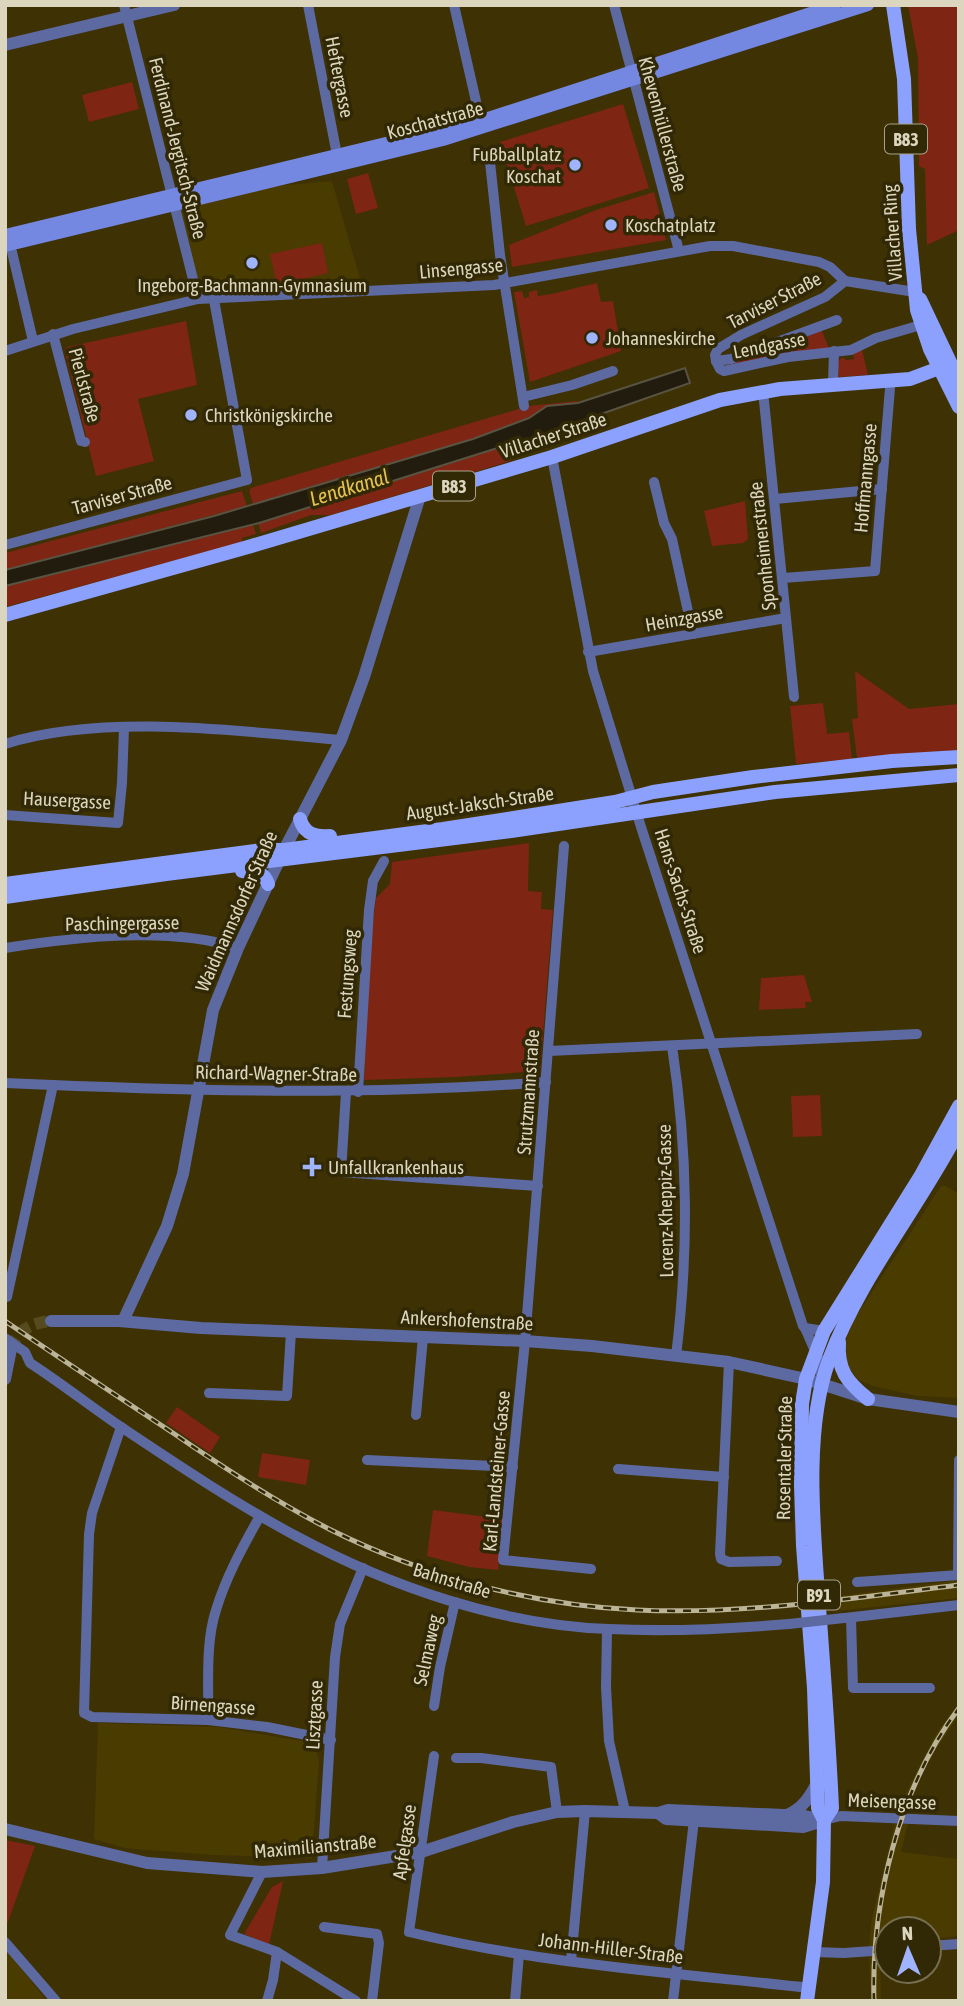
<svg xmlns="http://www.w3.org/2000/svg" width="964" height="2006" viewBox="0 0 964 2006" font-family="'Asap Condensed',sans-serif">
	<rect width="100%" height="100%" fill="#3e3103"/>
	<g fill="#4a3b00">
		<polygon points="332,181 361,282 205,299 171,195"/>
		<polygon points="941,1186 946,1186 959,1194 959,1398 917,1396 873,1386 860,1381 851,1372 845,1362 844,1347 851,1324"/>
		<polygon points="959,1580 959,1598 836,1611 833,1597"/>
		<polygon points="959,1703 959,1714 925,1767 914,1793 905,1818 909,1819 901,1852 958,1859 959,1936 929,1939 929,1929 887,1929 887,1942 882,1943 880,1957 881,2001 871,2001 869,1944 872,1918 896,1818 898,1818 907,1791 936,1734"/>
		<polygon points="98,1723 218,1727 315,1743 319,1762 312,1858 212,1855 124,1848 94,1839"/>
		<polygon points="5,1949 16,1962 47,2001 5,2001"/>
	</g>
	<g fill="#7e2514">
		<polygon points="908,5 959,5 959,230 927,245 925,169 919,166 918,58"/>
		<polygon points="132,82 139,109 89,122 82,95"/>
		<polygon points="623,104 649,188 526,226 500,142"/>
		<polygon points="368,173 378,208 356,214 347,179"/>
		<polygon points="654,192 666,240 512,267 509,245 596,210"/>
		<polygon points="322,243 328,273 277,285 270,254"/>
		<path d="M597 283 601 302 613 301 621 351 530 382 514 292 522 291 524 298 529 297V292L537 290 538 296C557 294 577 287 597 283Z"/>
		<polygon points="186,321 197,385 138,399 154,461 96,476 65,352 67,347"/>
		<polygon points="821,329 829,348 728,366 727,363"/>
		<polygon points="862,350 868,375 839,377 837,362 843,357 846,360 854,359 853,352"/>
		<polygon points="577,401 579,402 547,406 529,418 473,439 253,504 249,491 251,488 529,406"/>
		<polygon points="583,421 566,436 513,456 510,461 504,463 331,515 311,515 261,533 258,523 507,445 549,441 559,437"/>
		<polygon points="242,491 247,506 5,570 5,553"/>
		<polygon points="745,501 748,539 743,543 712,546 704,511"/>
		<polygon points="253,525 256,534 242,538 242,542 5,607 5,586"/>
		<polygon points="855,671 909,709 959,704 959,750 857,758 852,719 858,718"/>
		<polygon points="823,703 827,734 849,732 852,759 796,764 790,706"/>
		<polygon points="529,843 528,891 542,892 541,909 553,910 540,1071 456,1077 364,1080 369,958 376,898 390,884 392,862"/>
		<polygon points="804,975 812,1002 805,1002 806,1008 759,1010 761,978"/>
		<polygon points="820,1095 822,1136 793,1137 791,1096"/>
		<polygon points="177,1407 220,1437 210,1453 166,1423"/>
		<polygon points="262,1453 310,1460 306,1485 258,1477"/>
		<polygon points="433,1510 503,1519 498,1570 469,1567 427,1556"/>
		<polygon points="5,1840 35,1846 5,1930"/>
		<polygon points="283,1881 269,1945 244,1934 272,1887"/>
	</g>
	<polygon fill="#211c0d" stroke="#595442" stroke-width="2" points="685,368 690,383 584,420 559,437 507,445 259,523 5,586 5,570 214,516 473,439 529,418 547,406 578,403"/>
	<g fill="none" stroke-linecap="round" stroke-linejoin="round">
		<path stroke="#564a1f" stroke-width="12" stroke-dasharray="12 6" stroke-linecap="butt" d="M11 1349C17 1330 31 1323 51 1321"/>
		<g stroke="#5d6aa2" stroke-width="10">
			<polyline points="124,5 198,299"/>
			<polyline points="308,5 337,155"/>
			<polyline points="454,5 478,110 485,119"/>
			<polyline points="614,5 679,251"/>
			<polyline points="489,153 500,255 524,406"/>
			<polyline points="12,252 33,341"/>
			<polyline points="53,334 81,441 85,442"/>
			<polyline points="5,351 73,329 198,299 494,285 710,246 733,246 819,262 830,267 845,281 915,292"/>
			<polyline points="716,361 720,369 724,371 788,357 851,350 876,338 921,325"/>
			<polyline points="716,361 715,355 718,349 741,335 825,297 845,281"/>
			<polyline points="716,361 731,359 837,320"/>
			<polyline points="833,384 834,351"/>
			<polyline points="763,391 794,697"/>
			<polyline points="523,397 572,385 613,371"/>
			<polyline points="552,457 593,671 641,827 803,1326 805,1328 824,1331"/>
			<polyline points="654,482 664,523 672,539 693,634"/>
			<polyline points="775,499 882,489"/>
			<polyline points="5,545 247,480 214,300"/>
			<polyline points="783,578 875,571 890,388"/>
			<polyline points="588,652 786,618"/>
			<path d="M5 744C103 713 239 731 341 740"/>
			<polyline points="5,815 118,823 122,783 124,728"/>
			<polyline points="564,846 525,1341 503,1560 591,1569"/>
			<path d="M5 948C76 937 169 926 238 948"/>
			<path d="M672 1046C688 1152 689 1250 676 1356"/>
			<polyline points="549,1051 917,1034"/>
			<path d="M5 1083C186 1091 366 1096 546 1082"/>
			<polyline points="346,1092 341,1172 538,1186"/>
			<polyline points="358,1092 369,910 373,881 384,861"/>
			<polyline points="5,1295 7,1297 53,1085"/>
			<polyline points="805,1328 819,1360 821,1379"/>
			<path d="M5 1338 25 1352 30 1363C61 1383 90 1406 121 1427 178 1465 236 1504 296 1536 391 1587 501 1625 609 1629 669 1632 729 1629 789 1624"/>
			<polyline points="729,1362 720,1554 721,1559 729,1562 777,1561"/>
			<polyline points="209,1393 287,1396 291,1332"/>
			<polyline points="416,1415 423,1337"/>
			<polyline points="121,1427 92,1513 89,1534 84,1713 92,1717 208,1720 267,1727 331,1740"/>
			<polyline points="367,1460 513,1467"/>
			<polyline points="618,1469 724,1477"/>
			<polyline points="958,1575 959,1460"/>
			<polyline points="857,1582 959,1575"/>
			<polyline points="845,1618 959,1605"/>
			<polyline points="851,1618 853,1688 930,1688"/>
			<polyline points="607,1629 606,1687 609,1741 625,1811"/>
			<polyline points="434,1706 440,1667 455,1602"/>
			<path d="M208 1720C209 1685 205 1644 216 1610 226 1577 243 1546 260 1516"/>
			<path d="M434 1756 409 1932C540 1964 676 1973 810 1988"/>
			<polyline points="456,1758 481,1758 551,1767 557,1812"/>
			<polyline points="824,1820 841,1816 959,1821"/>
			<polyline points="322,1868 335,1657 340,1624 363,1568"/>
			<polyline points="262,1872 230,1935 277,1952 356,2001"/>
			<polyline points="324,1927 377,1934 379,1943 372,2001"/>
			<polyline points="5,1942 56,2001"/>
			<polyline points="929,1946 959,1944"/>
			<polyline points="814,1952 844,1953 887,1950"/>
			<polyline points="571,1961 585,1811"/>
			<polyline points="267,2001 273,1980 277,1952"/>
			<polyline points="515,2001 519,1954"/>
			<polyline points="673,2001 694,1820"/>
		</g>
		<g stroke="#5d6aa2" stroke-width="12">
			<polyline points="5,45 174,5"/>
			<polyline points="51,1321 119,1321 201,1328 525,1341 592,1346 729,1362 806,1379 868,1399 959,1412"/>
			<polyline points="123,1321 167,1226 183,1174 213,1010 238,948 284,850 341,740 364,677 420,496"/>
			<polyline points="5,1379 11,1349"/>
			<polyline points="658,1813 666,1819 803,1827 823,1821"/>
			<path d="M787 1815C802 1809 810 1797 817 1783"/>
			<polyline points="5,1829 147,1863 262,1872 322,1868 421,1852 513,1822 557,1812 585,1811 658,1813 668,1810 805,1816 824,1820"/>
		</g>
		<g stroke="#7487e1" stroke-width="12">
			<polyline points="5,235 485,119 835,5"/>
			<polyline points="5,246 443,140 868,5"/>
		</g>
		<g stroke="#8ca1fd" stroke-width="14">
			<polyline points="893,5 904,79 909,229 917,310 930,349 959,407"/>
			<polyline points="920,299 959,381"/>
			<polyline points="5,615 248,547 552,457 720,400 780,389 910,379 950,364"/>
			<path d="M300 819C304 834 315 837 330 836"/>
			<path d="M242 871C254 872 264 871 268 884"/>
			<polyline points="5,884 262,850 284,850 443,829 615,802 653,792 753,777 892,761 959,757"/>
			<polyline points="5,897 166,874 511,831 775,792 959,775"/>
			<path d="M839 1342C837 1370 847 1382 868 1399"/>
			<path d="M824 1820 832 1808C829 1741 824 1674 819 1607 814 1532 803 1431 829 1360 860 1277 918 1209 959 1130"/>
			<polyline points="807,2001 823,1882 824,1820 818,1808 814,1688 803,1546 801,1485 802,1404 806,1379 824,1331 920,1177 959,1106"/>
		</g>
		<defs>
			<g id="rail">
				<path d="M5 1321C61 1359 117 1396 173 1433 224 1468 276 1502 331 1530 426 1577 531 1605 637 1610 745 1615 852 1598 959 1585"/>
				<path d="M874 2001C871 1902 899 1787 959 1708"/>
			</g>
		</defs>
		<use href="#rail" stroke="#bcb498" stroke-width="5"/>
		<use href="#rail" stroke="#312806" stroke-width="2.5" stroke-dasharray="8" stroke-linecap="butt"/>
		<polyline stroke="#5d6aa2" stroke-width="10" points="789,1624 844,1618"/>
	</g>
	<g fill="#a0b3fd" stroke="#312806" stroke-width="2.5">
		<circle cx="575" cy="165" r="7"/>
		<circle cx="611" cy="225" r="7"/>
		<circle cx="252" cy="263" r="7"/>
		<circle cx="592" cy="338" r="7"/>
		<circle cx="191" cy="415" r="7"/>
		<path d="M308.5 1156.5h7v7h7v7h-7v7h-7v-7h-7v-7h7z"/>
	</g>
	<g text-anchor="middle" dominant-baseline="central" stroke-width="7" stroke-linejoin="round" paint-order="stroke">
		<g fill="#312806" stroke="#a9a288" stroke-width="2">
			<rect x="885" y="124.5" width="42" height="29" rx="5"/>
			<rect x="433" y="471.5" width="42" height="29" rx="5"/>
			<rect x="798" y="1580.5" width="42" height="29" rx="5"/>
		</g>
		<g font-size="18" font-weight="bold" fill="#ddd6bf">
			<text x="906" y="139">B83</text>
			<text x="454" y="486">B83</text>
			<text x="819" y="1595">B91</text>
		</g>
		<g font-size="19" fill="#ddd6bf" stroke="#312806">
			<text transform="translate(340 77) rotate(79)">Heftergasse</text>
			<text transform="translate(435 120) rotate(-15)">Koschatstraße</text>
			<text transform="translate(663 124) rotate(75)">Khevenhüllerstraße</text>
			<text transform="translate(178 148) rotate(76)">Ferdinand-Jergitsch-Straße</text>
			<text transform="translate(892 233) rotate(-94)">Villacher Ring</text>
			<text transform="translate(461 268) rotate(-5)">Linsengasse</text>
			<text transform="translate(774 300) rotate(-27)">Tarviser Straße</text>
			<text transform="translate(769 345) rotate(-11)">Lendgasse</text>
			<text transform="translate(85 385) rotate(75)">Pierlstraße</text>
			<text transform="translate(553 435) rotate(-18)">Villacher Straße</text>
			<text transform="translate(865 478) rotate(-85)">Hoffmanngasse</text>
			<text transform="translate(122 495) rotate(-15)">Tarviser Straße</text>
			<text transform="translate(762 546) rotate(-96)">Sponheimerstraße</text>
			<text transform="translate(684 618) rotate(-10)">Heinzgasse</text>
			<text transform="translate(67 800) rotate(3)">Hausergasse</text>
			<text transform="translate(480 803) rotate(-8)">August-Jaksch-Straße</text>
			<text transform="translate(681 891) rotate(72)">Hans-Sachs-Straße</text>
			<text transform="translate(236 911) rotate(-66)">Waidmannsdorfer Straße</text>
			<text transform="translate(122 923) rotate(-1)">Paschingergasse</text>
			<text transform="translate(347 974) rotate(-86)">Festungsweg</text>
			<text transform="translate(276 1073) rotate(1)">Richard-Wagner-Straße</text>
			<text transform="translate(528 1092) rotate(-86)">Strutzmannstraße</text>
			<text transform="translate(665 1201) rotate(-91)">Lorenz-Kheppiz-Gasse</text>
			<text transform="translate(467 1320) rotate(3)">Ankershofenstraße</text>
			<text transform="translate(784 1458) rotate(-89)">Rosentaler Straße</text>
			<text transform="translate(496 1471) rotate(-85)">Karl-Landsteiner-Gasse</text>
			<text transform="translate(452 1580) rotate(17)">Bahnstraße</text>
			<text transform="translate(427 1650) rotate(-78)">Selmaweg</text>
			<text transform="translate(213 1705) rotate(4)">Birnengasse</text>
			<text transform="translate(314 1715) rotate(-87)">Lisztgasse</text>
			<text transform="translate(892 1801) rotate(2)">Meisengasse</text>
			<text transform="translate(404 1842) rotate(-82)">Apfelgasse</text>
			<text transform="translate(315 1846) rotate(-5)">Maximilianstraße</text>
			<text transform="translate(611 1948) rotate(7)">Johann-Hiller-Straße</text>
		</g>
		<g font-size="19" fill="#ddd6bf" stroke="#312806" text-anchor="start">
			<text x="561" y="154" text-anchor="end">Fußballplatz<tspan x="561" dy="22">Koschat</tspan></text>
			<text x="625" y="225">Koschatplatz</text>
			<text x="252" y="285" text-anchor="middle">Ingeborg-Bachmann-Gymnasium</text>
			<text x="606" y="338">Johanneskirche</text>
			<text x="205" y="415">Christkönigskirche</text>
			<text x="328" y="1167">Unfallkrankenhaus</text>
		</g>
		<g font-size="21" font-style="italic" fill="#e3c250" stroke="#312806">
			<text transform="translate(349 487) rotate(-17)">Lendkanal</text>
		</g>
	</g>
	<rect width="964" height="2006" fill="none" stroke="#ddd6bf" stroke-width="14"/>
	<g transform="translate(908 1950) rotate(358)"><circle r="33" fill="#312806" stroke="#766e50" stroke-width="2"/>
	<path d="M0-5L12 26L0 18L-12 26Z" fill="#a0b3fd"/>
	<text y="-10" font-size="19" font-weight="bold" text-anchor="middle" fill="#ddd6bf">N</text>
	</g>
</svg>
